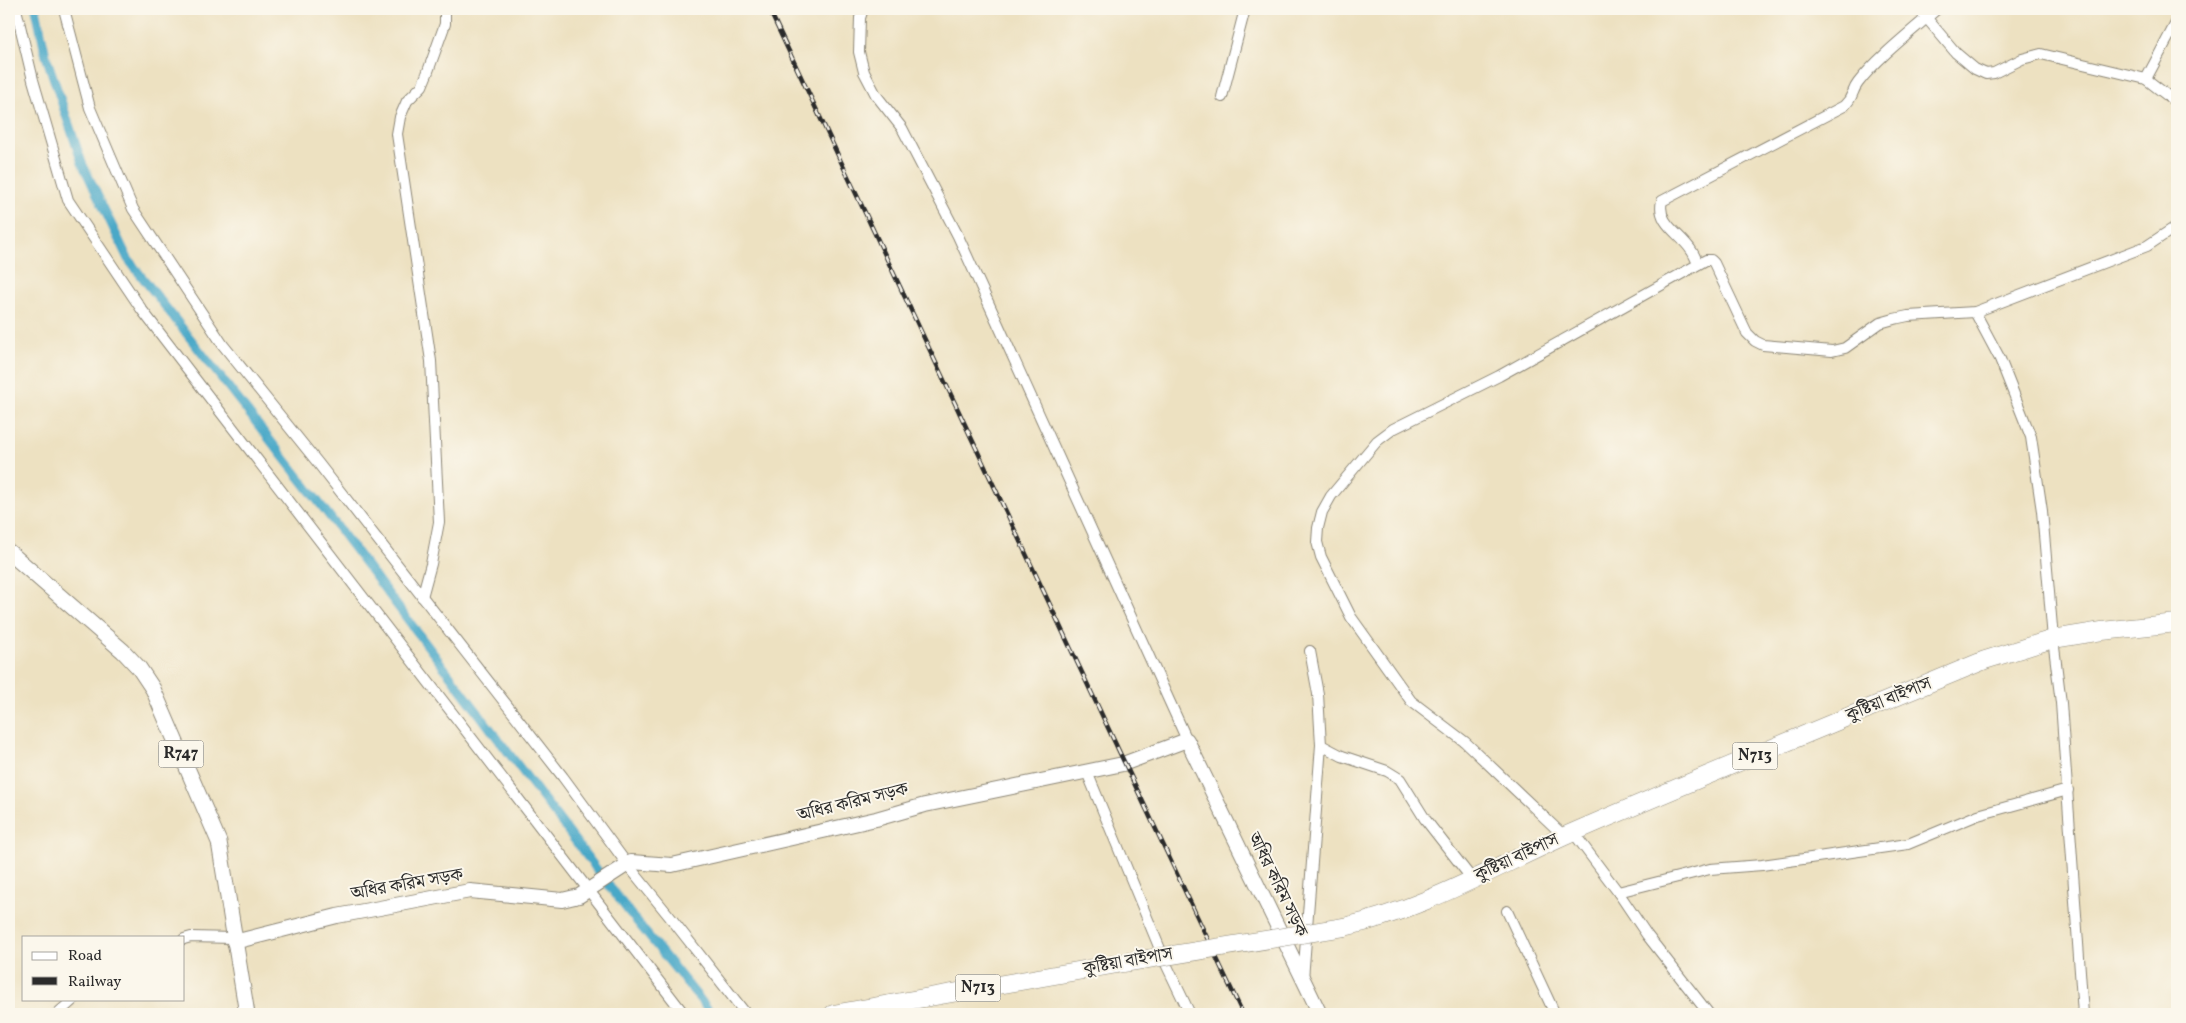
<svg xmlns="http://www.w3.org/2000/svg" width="2186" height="1023" viewBox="0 0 2186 1023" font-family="Vollkorn,'Noto Serif Bengali',serif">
	<rect width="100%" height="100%" fill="#fbf7ec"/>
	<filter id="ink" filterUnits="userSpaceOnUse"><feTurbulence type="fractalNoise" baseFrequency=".02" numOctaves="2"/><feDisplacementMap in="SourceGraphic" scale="10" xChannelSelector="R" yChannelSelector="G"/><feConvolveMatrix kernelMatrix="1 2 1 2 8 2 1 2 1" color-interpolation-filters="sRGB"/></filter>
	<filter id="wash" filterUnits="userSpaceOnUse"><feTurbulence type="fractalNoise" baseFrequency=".0096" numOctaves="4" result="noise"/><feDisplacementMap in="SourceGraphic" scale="20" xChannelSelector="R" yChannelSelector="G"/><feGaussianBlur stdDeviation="1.12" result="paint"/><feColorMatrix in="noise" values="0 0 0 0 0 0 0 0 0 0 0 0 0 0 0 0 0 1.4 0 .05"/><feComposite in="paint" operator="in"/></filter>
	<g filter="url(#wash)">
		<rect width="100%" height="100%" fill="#ede1c1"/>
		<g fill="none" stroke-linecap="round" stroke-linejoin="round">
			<polyline stroke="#48a8c7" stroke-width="9" points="36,9 46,56 82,163 128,259 324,509 629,912 712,1014"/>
		</g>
	</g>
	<g filter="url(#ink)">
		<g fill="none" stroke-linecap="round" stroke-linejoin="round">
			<defs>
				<g id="street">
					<polyline points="16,9 33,80 68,200 142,310 684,1014"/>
					<polyline points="64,9 90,108 133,209 223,345 318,463 563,777 627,864 674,922 746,1014"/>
					<polyline points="863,9 860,18 859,52 864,72 876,95 902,128 958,236 1187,740"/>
					<polyline points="1919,9 1956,53 1975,69 1986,74 1994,73 2022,59 2041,54 2146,79 2177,103"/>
					<polyline points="2146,79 2177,21"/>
					<polyline points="1222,97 1245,9"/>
					<path d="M1698 264C1696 259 1694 254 1691 250 1681 234 1656 223 1662 201L1844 106C1854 97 1851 92 1858 83 1877 58 1913 30 1937 9"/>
					<polyline points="1975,312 2000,359 2031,437 2042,511 2053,639 2061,703 2083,1014"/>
					<polyline points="422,597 431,564 439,522 431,361 397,134 400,117 407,101 422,86 427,74 445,24 445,9"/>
					<polyline points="1321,745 1342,756 1387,771 1400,779 1425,819 1472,879"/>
					<polyline points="1087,772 1167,966 1190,1014"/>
					<polyline points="1573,832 1618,892 1647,935 1709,1014"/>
					<polyline points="1564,836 1465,742 1411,701 1351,617 1321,557 1317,542 1318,528 1322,512 1331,496 1377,441 1393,429 1499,376 1706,260 1711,260 1714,263 1747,333 1755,341 1763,345 1832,351 1845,348 1880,323 1894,319 1908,316 1975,312 2147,246 2177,226"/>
					<polyline points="1618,892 1710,869 1762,865 1908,844 1978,815 2068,790"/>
					<polyline points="1507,911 1555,1014"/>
					<polyline points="184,939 191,937 233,938"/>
					<polyline points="1303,979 1321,745 1318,694 1310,651"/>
					<polyline points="57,1014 74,999"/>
				</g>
				<polyline id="secondary" points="234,942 337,916 470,891 562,900 579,896 631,862 672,865 876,819 925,805 1123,764 1187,740 1320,1014"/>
				<polyline id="primary" points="9,552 123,651 139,668 153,689 219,842 247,1014"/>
				<g id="highway">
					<path d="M1344 927C1425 909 1498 865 1574 832 1710 773 1848 717 1985 660L2053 639 2102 631 2177 623"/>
					<polyline points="833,1014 1123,963"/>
				</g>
			</defs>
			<use href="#street" stroke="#8c8676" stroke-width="12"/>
			<use href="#secondary" stroke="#8c8676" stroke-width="16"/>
			<use href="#primary" stroke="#8c8676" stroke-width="17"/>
			<use href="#highway" stroke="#8c8676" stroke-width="19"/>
			<use href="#street" stroke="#fff" stroke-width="10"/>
			<use href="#secondary" stroke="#fff" stroke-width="14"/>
			<use href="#primary" stroke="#fff" stroke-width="15"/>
			<use href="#highway" stroke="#fff" stroke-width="18"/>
			<defs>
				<polyline id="rail" points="769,9 1243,1014"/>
			</defs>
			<use href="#rail" stroke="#2b2b2b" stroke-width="4.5"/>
			<use href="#rail" stroke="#fbf7ec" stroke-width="2.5" stroke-dasharray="8" stroke-linecap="butt"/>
			<defs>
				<polyline id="highway-bridge" points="1123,963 1344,927"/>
			</defs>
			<use href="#highway-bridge" stroke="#8c8676" stroke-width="19" stroke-linecap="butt"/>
			<use href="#highway-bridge" stroke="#fff" stroke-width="18"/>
		</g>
	</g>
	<g text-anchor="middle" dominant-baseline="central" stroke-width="4" stroke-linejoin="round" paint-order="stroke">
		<g fill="#fbf7ec" stroke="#696865" stroke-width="1">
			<rect x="158.5" y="740.5" width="45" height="27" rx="4"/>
			<rect x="1732.5" y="742.5" width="45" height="27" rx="4"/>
			<rect x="955.5" y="974.5" width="45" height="27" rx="4"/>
		</g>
		<g font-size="16" font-weight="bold" fill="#2b2b2b">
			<text x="181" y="754">R747</text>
			<text x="1755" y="756">N713</text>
			<text x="978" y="988">N713</text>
		</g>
		<g font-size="18" fill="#2b2b2b" stroke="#fbf7ec">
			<text transform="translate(1889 700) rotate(-22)">কুষ্টিয়া বাইপাস</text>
			<text transform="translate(853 803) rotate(-14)">অধির করিম সড়ক</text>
			<text transform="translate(1517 858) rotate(-25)">কুষ্টিয়া বাইপাস</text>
			<text transform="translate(407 885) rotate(-10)">অধির করিম সড়ক</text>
			<text transform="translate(1277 885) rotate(64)">অধির করিম সড়ক</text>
			<text transform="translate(1128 962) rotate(-10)">কুষ্টিয়া বাইপাস</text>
		</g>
	</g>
	<rect width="2186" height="1023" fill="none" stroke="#fbf7ec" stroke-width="30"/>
	<rect x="22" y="936" width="162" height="65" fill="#fbf7ec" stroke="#a8a59f"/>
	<rect x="32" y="952" width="25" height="8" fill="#ffffff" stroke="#a8a59f"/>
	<text x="68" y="960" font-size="15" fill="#2b2b2b">Road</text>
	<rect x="32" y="977" width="25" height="8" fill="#2b2b2b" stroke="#a8a59f"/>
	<text x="68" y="986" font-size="15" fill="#2b2b2b">Railway</text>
</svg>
